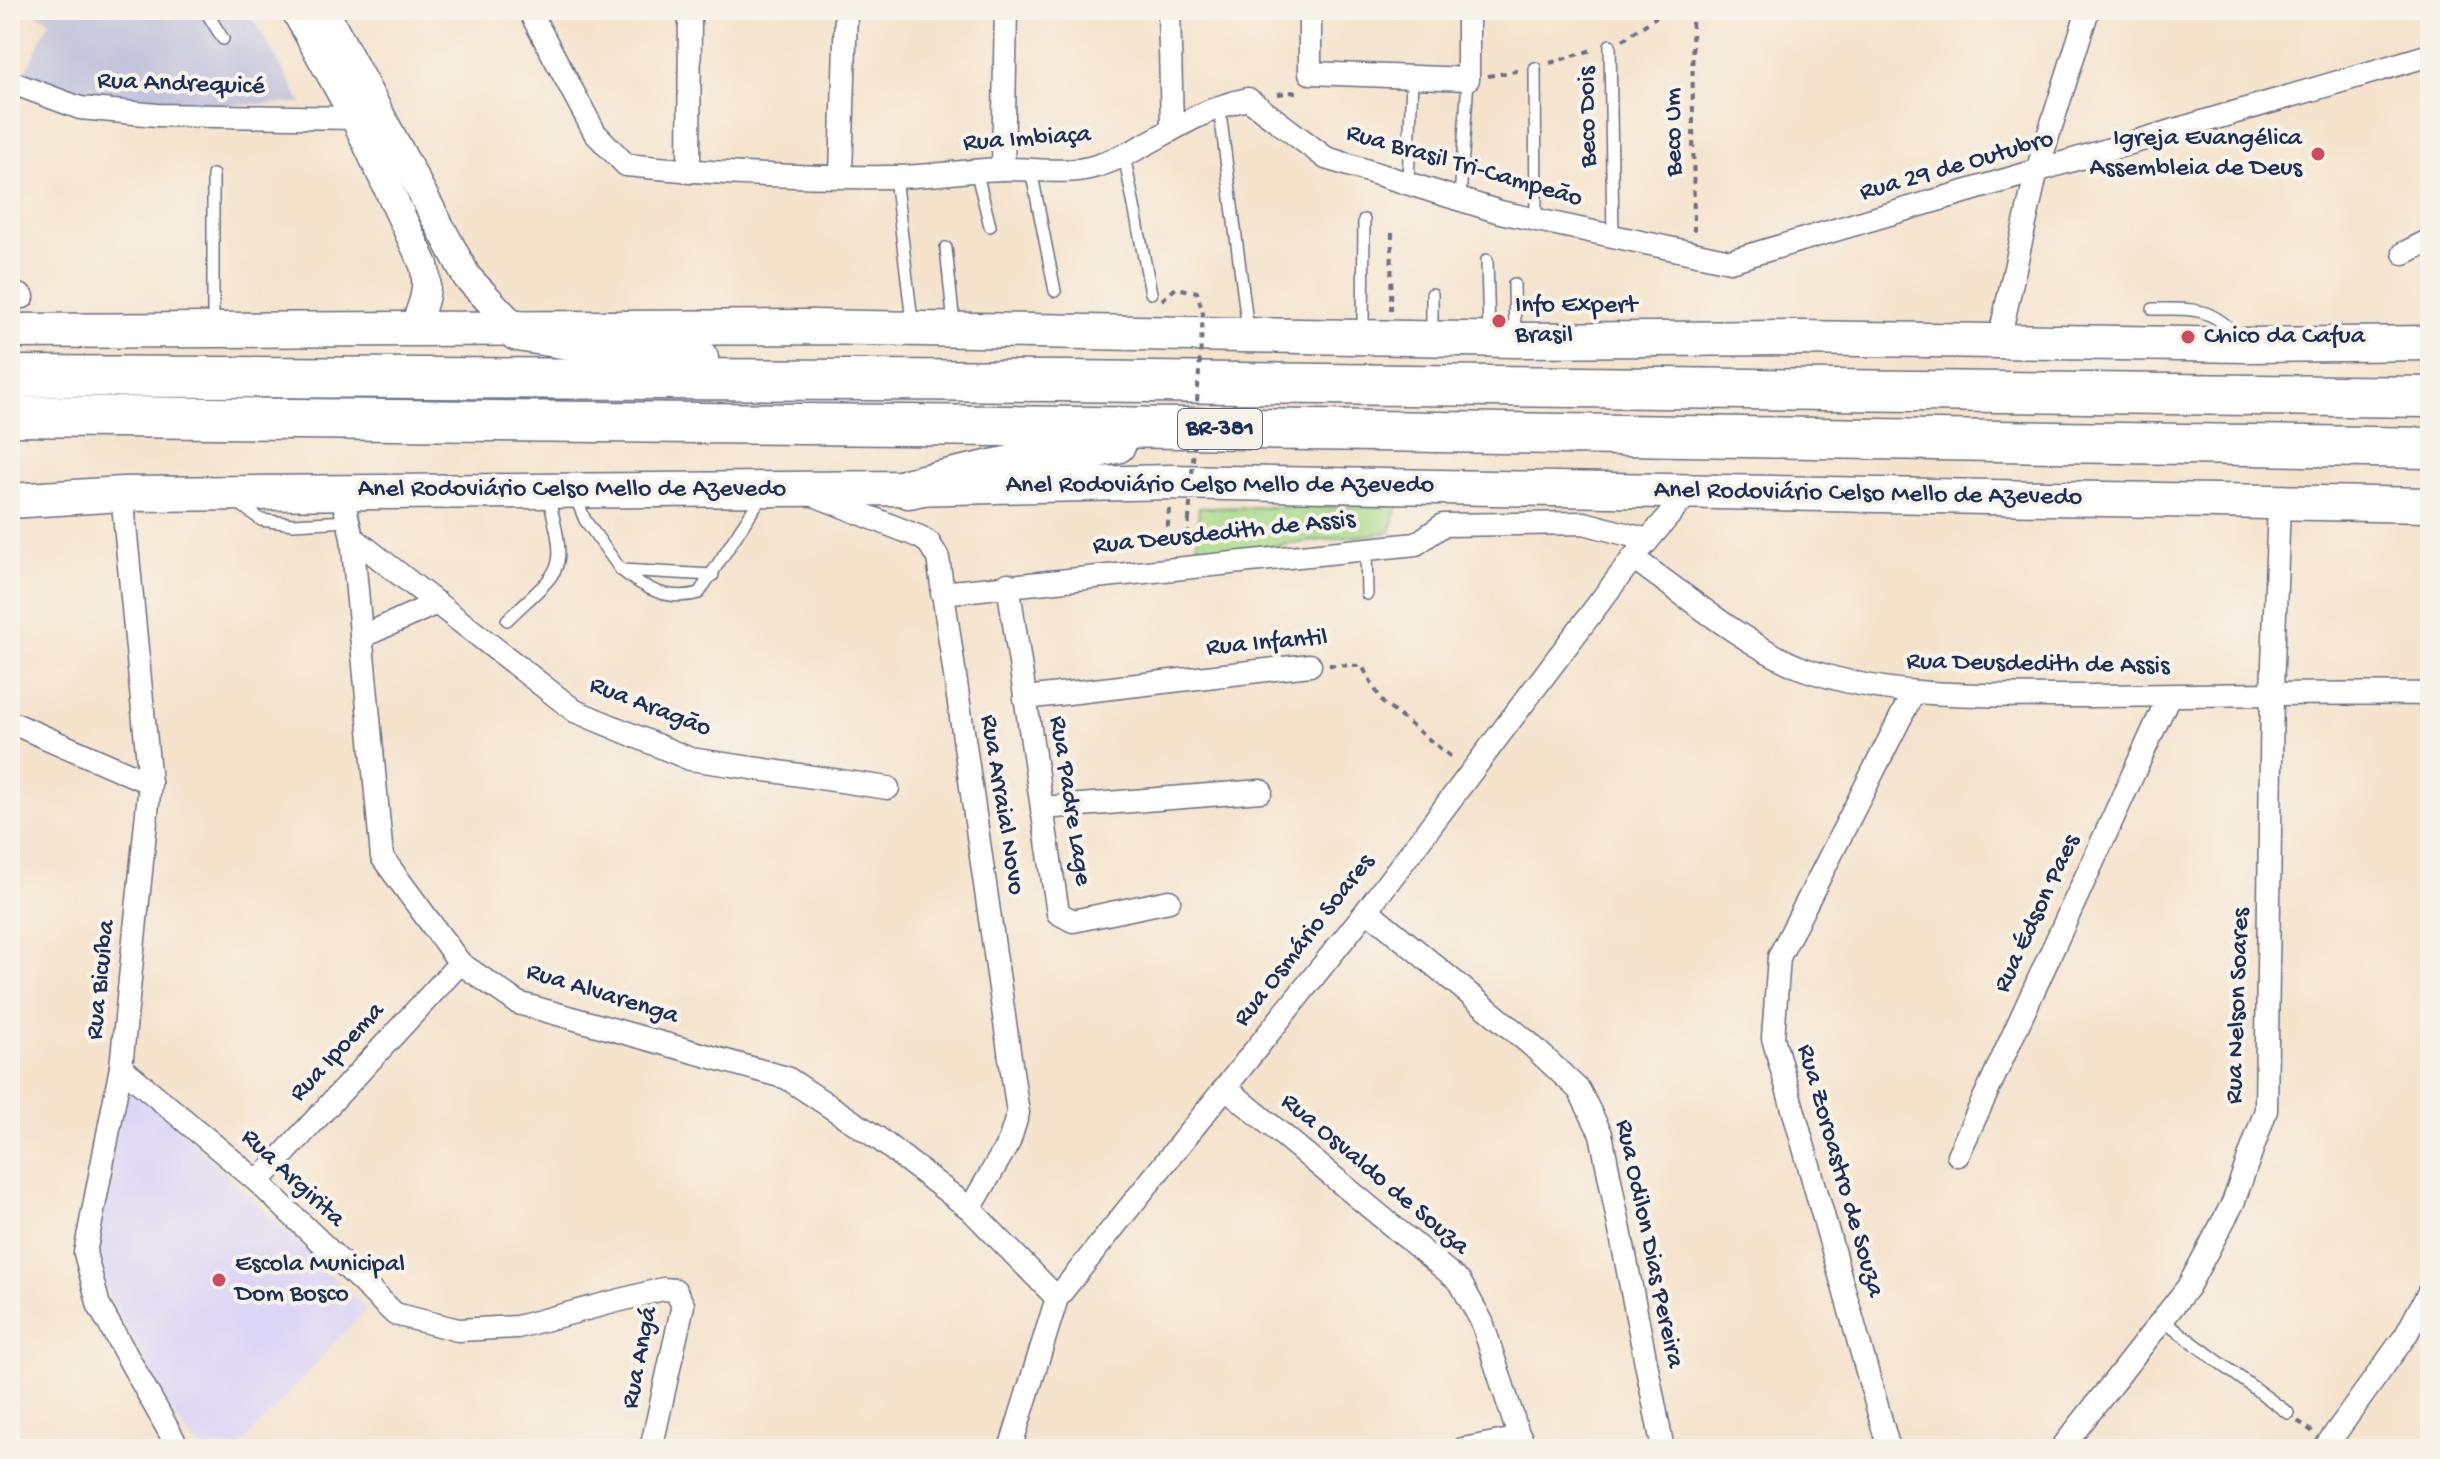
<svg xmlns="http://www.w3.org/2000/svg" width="2440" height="1459" viewBox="0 0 2440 1459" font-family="'Gochi Hand',sans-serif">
	<rect width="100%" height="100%" fill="#f7f3e8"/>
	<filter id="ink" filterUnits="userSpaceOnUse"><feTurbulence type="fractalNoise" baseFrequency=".0125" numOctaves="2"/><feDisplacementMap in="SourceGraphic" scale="16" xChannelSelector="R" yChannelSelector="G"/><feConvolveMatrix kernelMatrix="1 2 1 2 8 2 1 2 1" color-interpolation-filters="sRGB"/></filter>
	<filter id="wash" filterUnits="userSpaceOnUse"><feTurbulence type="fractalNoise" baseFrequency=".006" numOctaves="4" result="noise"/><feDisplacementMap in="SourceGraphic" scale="32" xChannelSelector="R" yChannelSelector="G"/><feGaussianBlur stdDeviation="1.8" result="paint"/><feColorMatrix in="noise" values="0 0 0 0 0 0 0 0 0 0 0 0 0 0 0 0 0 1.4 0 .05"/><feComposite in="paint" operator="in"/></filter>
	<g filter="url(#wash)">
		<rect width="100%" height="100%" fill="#f5e3cc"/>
		<polygon fill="#dcd6f6" points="130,1081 366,1309 238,1449 200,1449 174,1417 86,1252"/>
		<polygon fill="#c2c2dc" points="27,10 248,10 302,103 146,107 74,99 23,77 50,20"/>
		<polygon fill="#aadc8a" stroke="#628674" stroke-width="2" points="1398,506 1390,532 1197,555 1199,508"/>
	</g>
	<g filter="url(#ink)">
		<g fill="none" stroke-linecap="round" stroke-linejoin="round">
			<defs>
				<g id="service">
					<polyline points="205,10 223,39"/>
					<polyline points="1610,45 1613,236"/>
					<polyline points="1535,68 1536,220"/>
					<polyline points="1219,105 1248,330"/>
					<polyline points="1124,155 1151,293"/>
					<polyline points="976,170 990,226"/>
					<polyline points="1031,170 1055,291"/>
					<polyline points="213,175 213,325"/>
					<polyline points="895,177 911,313"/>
					<polyline points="1408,183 1412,79"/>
					<polyline points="1460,199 1468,79"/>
					<polyline points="946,248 954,325"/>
					<polyline points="1487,260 1489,335"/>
					<polyline points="1514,284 1515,335"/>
					<path d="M2153 309C2194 309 2208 306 2238 336"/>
					<polyline points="1363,332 1364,220"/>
					<polyline points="1432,334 1432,294"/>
					<polyline points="575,496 585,520 621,570 713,575"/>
					<polyline points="236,501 261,520 293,524 348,521"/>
					<polyline points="1366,548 1367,594"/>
					<path d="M621 570C644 588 668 602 699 593L762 496"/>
					<path d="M507 620C564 565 568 575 548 495"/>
					<polyline points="2162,1320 2288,1413"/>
				</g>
				<g id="minor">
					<path d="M529 10 595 133 626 165C714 174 805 178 893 177 930 177 966 170 1002 169 1030 168 1066 175 1093 167 1149 151 1187 111 1248 99L1326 158 1500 212 1730 261 2430 55"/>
					<polyline points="1169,10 1172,126"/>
					<polyline points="1310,10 1310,73 1468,79 1468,10"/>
					<polyline points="10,82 80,108 157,115 355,118"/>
					<polyline points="1003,169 1006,10"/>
					<polyline points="689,172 690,10"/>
					<polyline points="841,175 846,10"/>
					<polyline points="2404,253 2430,240"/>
					<polyline points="10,292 23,297"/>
					<polyline points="1999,340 2036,174 2088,10"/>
					<polyline points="341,491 352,537 382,857 460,963 518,1003 787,1078 879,1139 970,1209 1057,1298"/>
					<polyline points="122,494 150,783 121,1067 85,1253 99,1306 179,1449"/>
					<polyline points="814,495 920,537 929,543 938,558 1018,1113 1009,1142 970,1209"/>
					<polyline points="352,537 575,711 690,759 888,788"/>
					<path d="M1633 558C1681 592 1754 652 1807 670 1889 698 1974 695 2059 696 2183 696 2306 692 2430 694"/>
					<polyline points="1008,584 1058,913 1073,921 1169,901"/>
					<polyline points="942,593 1416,544 1443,525 1584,523 1648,540"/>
					<polyline points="361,637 437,603"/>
					<polyline points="1025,698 1310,665"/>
					<polyline points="10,722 150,783"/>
					<polyline points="1042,808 1261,791"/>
					<polyline points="1367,910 1530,1044 1579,1090 1601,1134 1663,1449"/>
					<polyline points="121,1067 258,1182 395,1314 458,1330 517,1327 663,1289 675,1290 683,1305 651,1449"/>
					<polyline points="1226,1088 1460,1282 1482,1322 1523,1449"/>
					<polyline points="1958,1155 2169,696"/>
					<polyline points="258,1182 460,963"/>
					<polyline points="1010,1449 1057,1298 1367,910 1633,558 1690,491"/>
					<polyline points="1463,1449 1521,1438"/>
					<polyline points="1889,1449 1773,1038 1779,957 1912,695"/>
					<polyline points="2061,1449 2188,1287 2233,1203 2266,1110 2272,691 2279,505"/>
					<polyline points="2324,1449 2406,1335 2430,1290"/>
				</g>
				<g id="tertiary">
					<path d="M295 10 355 118 424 265C430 288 423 307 413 328"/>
					<polyline points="324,10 467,277 518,331"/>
				</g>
				<g id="primary">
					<polyline points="10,331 815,327 1516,340 1798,338 2247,345 2430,343"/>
					<polyline points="10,501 122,494 909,488 1171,482 2430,505"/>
				</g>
				<g id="motorway">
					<polyline points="518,331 698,359"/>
					<polyline points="10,376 1063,381 2430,397"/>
					<polyline points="10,416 1187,428 2430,448"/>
					<polyline points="909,488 1116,443"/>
				</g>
			</defs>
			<use href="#service" stroke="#676e84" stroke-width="14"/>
			<use href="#minor" stroke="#676e84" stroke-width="25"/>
			<use href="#tertiary" stroke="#676e84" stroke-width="31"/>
			<use href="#primary" stroke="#676e84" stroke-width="37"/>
			<use href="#motorway" stroke="#676e84" stroke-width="43"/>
			<g stroke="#676e84" stroke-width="4" stroke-dasharray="6 6" stroke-linecap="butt">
				<polyline points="1692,10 1694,231"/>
				<polyline points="1623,40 1666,10"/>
				<polyline points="1550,63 1595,49"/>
				<polyline points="1488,76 1522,70"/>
				<polyline points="1278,94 1301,91"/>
				<polyline points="1391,311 1392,230"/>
				<polyline points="1169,509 1167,538 1188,534"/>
				<polyline points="1187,548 1189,519"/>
				<polyline points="1329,665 1362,666 1383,703 1455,760"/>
				<polyline points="2298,1421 2313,1432"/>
			</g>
			<use href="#service" stroke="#fff" stroke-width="11"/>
			<use href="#minor" stroke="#fff" stroke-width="22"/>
			<use href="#tertiary" stroke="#fff" stroke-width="28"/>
			<use href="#primary" stroke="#fff" stroke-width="34"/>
			<use href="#motorway" stroke="#fff" stroke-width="40"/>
			<polyline stroke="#676e84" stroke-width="4" stroke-dasharray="6 6" stroke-linecap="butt" points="1162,300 1176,288 1197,292 1203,314 1189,519"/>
		</g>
	</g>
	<g fill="#d1495b" stroke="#f7f3e8" stroke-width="3">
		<circle cx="2318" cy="154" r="8"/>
		<circle cx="1499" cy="321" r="8"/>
		<circle cx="2188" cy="337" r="8"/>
		<circle cx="219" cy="1280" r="8"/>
	</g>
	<g text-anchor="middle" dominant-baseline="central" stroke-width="8" stroke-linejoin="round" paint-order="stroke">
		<rect fill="#f7f3e8" stroke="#5d6a87" stroke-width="2" x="1178" y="409" width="84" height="40" rx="6"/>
		<g font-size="24" font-weight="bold" fill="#1b2f5e">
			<text x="1220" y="429">BR-381</text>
		</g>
		<g font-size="26" fill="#1b2f5e" stroke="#f7f3e8">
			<text transform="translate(181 85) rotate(2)">Rua Andrequicé</text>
			<text transform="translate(1589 117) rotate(-91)">Beco Dois</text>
			<text transform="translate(1675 132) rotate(-91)">Beco Um</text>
			<text transform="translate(1027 140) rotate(-4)">Rua Imbiaça</text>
			<text transform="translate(1464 167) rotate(16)">Rua Brasil Tri-Campeão</text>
			<text transform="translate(1957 167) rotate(-16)">Rua 29 de Outubro</text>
			<text x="1220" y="486">Anel Rodoviário Celso Mello de Azevedo</text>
			<text x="572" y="490">Anel Rodoviário Celso Mello de Azevedo</text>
			<text transform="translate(1868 495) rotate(1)">Anel Rodoviário Celso Mello de Azevedo</text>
			<text transform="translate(1224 534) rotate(-6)">Rua Deusdedith de Assis</text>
			<text transform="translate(1267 644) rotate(-5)">Rua Infantil</text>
			<text transform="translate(2038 665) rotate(1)">Rua Deusdedith de Assis</text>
			<text transform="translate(650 708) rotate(21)">Rua Aragão</text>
			<text transform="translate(1069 801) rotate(81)">Rua Padre Lage</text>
			<text transform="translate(1001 805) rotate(81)">Rua Arraial Novo</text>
			<text transform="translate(2038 914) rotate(-65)">Rua Édson Paes</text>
			<text transform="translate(1305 941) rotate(-52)">Rua Osmário Soares</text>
			<text transform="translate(102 980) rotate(-84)">Rua Bicuíba</text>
			<text transform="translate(602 995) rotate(17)">Rua Alvarenga</text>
			<text transform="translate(2239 1006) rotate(-88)">Rua Nelson Soares</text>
			<text transform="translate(338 1053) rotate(-47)">Rua Ipoema</text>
			<text transform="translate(1839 1171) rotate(74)">Rua Zoroastro de Souza</text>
			<text transform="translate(1374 1175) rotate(40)">Rua Osvaldo de Souza</text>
			<text transform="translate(292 1179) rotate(43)">Rua Argirita</text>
			<text transform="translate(1648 1244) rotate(78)">Rua Odilon Dias Pereira</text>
			<text transform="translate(641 1358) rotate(-79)">Rua Angá</text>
		</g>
		<g font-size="26" fill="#1b2f5e" stroke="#f7f3e8" text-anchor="start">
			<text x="2302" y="139" text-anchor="end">Igreja Evangélica<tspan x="2302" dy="30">Assembleia de Deus</tspan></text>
			<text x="1515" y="306">Info Expert<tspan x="1515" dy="30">Brasil</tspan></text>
			<text x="2204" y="337">Chico da Cafua</text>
			<text x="235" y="1265">Escola Municipal<tspan x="235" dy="30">Dom Bosco</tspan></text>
		</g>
	</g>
	<rect width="2440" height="1459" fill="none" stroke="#f7f3e8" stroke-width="40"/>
</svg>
